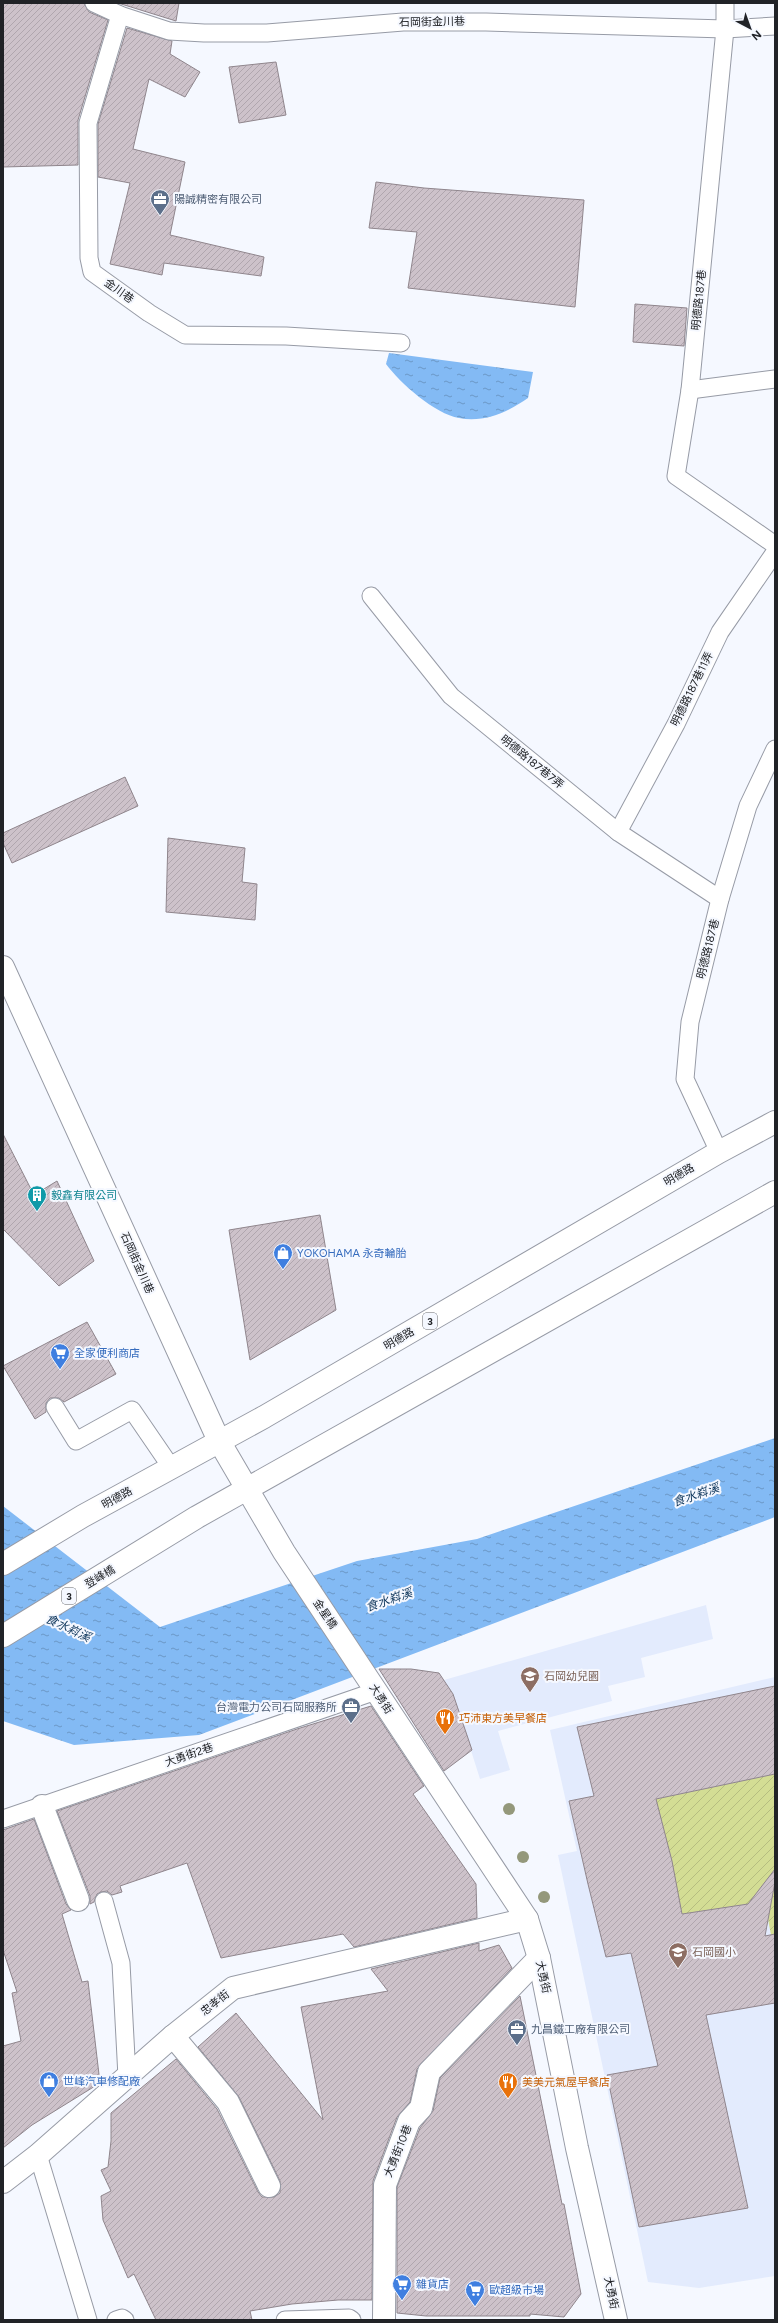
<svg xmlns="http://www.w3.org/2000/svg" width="778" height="2323" viewBox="0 0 778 2323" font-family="Figtree,'Noto Sans TC',sans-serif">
	<defs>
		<pattern id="garden-furrows" width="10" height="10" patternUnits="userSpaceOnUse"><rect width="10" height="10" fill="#d3dd94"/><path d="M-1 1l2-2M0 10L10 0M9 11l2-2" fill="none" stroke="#b5bd80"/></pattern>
		<pattern id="water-ripples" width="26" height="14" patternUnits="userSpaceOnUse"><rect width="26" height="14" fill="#83baf4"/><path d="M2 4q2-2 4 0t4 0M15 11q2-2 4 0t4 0" fill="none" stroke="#6b97c6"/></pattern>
		<pattern id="building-hatch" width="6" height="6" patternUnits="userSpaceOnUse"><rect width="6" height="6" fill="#cdc2ca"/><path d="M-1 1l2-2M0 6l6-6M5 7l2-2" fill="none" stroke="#b0a6ae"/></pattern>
	</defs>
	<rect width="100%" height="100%" fill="#f5f8ff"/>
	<g fill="#e3ebfd">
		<polygon points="706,1605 713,1639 641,1658 645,1677 608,1686 612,1701 498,1731 510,1770 480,1779 455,1700 444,1680"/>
		<polygon points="775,1677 775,2276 699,2288 648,2282 558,1855 577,1851 550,1730"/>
	</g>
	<polygon fill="url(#garden-furrows)" points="775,1774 775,1934 771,1935 767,1914 757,1896 748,1904 682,1914 656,1799"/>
	<g fill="url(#water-ripples)">
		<path d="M389 353 533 372 528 398C508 412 484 423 459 418 435 414 400 383 386 364Z"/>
		<polygon points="775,1438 775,1517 199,1735 74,1745 3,1721 3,1506 160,1627 357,1561 477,1539"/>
	</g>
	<g fill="url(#building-hatch)" stroke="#8f858c">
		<polygon points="3,3 84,3 89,12 108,20 78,120 78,165 3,167"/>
		<polygon points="118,3 179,3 176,21"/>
		<polygon points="127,28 172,41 170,54 200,72 185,97 149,79 133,149 185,162 170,235 264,257 261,276 164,263 162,275 110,264 130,183 98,177 98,124"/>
		<polygon points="276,62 286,115 239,123 229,67"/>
		<polygon points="376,182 424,188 584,200 575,307 408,288 417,232 369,228"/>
		<polygon points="635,304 687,308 684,346 633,342"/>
		<polygon points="125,777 138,806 12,863 3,843 3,833"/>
		<polygon points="168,838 245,848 242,882 257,884 255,920 166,912"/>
		<polygon points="3,1134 34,1195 57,1181 94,1261 59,1286 3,1229"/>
		<polygon points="320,1215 336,1310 250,1360 229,1230"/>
		<polygon points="87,1322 116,1374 64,1402 59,1398 50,1398 46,1403 46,1412 35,1419 3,1366"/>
		<polygon points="379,1669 411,1669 439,1673 453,1694 472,1750 444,1771"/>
		<polygon points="775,1686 775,1774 656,1799 672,1861 682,1914 748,1904 775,1869 775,1882 765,1936 775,1934 775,2003 706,2015 748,2208 639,2227 607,2075 658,2066 631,1953 606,1957 588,1884 569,1801 594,1796 577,1727"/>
		<polygon points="371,1706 424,1786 413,1794 476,1884 477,1918 354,1947 343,1934 221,1958 187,1863 120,1886 122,1892 112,1895 107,1891 101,1892 97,1894 94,1902 90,1904 90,1896 57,1811 297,1729"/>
		<polygon points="34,1819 66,1904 71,1910 62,1914 82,1982 88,1981 100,2083 32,2125 3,2148 3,2046 21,2041 12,1993 17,1992 3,1950 3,1830"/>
		<polygon points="479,1943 479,1951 499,1945 512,1968 417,2069 410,2102 397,2117 373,2181 372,2300 338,2300 292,2304 250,2311 252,2320 156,2320 134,2274 128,2278 103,2220 101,2196 111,2191 101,2170 108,2167 111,2141 111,2113 176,2059 217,2109 258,2192 262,2197 274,2197 280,2193 280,2181 239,2097 198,2047 236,2013 323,2120 301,2007 388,1991 371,1969"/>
		<polygon points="520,1996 562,2204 564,2204 581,2294 564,2317 530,2314 530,2316 426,2316 397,2313 397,2187 420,2128 433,2111 440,2078"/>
	</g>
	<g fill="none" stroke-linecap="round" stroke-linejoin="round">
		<defs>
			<g id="service">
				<polyline points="94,3 120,15 169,31 204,33 267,33 403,22 486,22 725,29 775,26"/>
				<polyline points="725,3 725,29 690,390 676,476 775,545"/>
				<polyline points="120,15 88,123 89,258 92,272 149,313 185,335 286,336 401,343"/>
				<polyline points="690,390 775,379"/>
				<polyline points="371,596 451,696 618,832 720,899"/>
				<polyline points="618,832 676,724 720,632 775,552"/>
				<polyline points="719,1152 685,1079 690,1022 720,899 748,806 775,749"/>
				<polyline points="55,1407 76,1441 132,1410 171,1467"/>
				<polyline points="3,1819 376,1691"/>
				<polyline points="104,1901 121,1963 127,2077"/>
				<polyline points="38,2155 88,2320"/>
				<polyline points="116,2320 122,2318 125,2320"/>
				<polyline points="285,2320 349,2318 352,2320"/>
			</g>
			<g id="pedestrian">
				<polyline points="42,1806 78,1900"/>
				<polyline points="384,2320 385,2185 409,2121 421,2108 429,2072 539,1958"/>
			</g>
			<g id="minor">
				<polyline points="173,2036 228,2102 269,2186"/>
				<polyline points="3,2182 38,2155 173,2036 233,1988 527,1919"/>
			</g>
			<polyline id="tertiary" points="3,967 219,1441 284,1552 527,1919 539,1958 577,2148 616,2320"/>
			<g id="primary">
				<polyline points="3,1564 83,1516 264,1417 719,1152 775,1122"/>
				<polyline points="3,1636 197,1517 775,1192"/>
			</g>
		</defs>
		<use href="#service" stroke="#979ba6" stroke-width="19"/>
		<use href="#pedestrian" stroke="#979ba6" stroke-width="24"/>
		<use href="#minor" stroke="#979ba6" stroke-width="24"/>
		<use href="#tertiary" stroke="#979ba6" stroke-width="24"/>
		<use href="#primary" stroke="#979ba6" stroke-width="24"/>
		<use href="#service" stroke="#fff" stroke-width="17"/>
		<use href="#pedestrian" stroke="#fff" stroke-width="22"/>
		<use href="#minor" stroke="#fff" stroke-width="22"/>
		<use href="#tertiary" stroke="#fff" stroke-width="22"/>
		<use href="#primary" stroke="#fff" stroke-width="22"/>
	</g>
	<g fill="#94987b">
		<circle cx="509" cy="1809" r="6"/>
		<circle cx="523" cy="1857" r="6"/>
		<circle cx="544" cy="1897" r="6"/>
	</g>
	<defs>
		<symbol id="office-pin" viewBox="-11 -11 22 30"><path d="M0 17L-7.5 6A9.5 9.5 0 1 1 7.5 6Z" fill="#5c6f8a" stroke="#f5f8ff"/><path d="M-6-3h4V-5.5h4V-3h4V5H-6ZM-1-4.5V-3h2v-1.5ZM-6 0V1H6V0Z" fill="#fff"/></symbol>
		<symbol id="building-pin" viewBox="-11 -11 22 30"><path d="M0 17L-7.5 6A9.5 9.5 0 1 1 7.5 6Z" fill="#0f9aa8" stroke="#f5f8ff"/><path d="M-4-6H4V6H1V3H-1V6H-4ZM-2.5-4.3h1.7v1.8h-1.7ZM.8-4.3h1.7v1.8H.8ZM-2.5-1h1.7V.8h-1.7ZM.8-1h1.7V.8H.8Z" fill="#fff"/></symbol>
		<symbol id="shop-pin" viewBox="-11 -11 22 30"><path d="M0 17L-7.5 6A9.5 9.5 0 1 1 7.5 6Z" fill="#3f7fe0" stroke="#f5f8ff"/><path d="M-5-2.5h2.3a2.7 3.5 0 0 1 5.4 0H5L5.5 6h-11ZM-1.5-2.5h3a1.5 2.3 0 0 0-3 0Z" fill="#fff"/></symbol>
		<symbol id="supermarket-pin" viewBox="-11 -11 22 30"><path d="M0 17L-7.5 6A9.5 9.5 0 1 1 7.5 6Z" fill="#3f7fe0" stroke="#f5f8ff"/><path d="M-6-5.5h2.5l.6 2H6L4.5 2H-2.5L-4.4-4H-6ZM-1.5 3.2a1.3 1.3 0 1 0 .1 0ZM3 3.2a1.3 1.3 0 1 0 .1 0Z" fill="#fff"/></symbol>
		<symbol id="school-pin" viewBox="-11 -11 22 30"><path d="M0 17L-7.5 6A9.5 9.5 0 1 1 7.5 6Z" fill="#8d6e63" stroke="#f5f8ff"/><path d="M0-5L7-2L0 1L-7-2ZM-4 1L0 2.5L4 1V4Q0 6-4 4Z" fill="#fff"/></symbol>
		<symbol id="restaurant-pin" viewBox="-11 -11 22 30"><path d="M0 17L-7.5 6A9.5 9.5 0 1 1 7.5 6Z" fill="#e8710a" stroke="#f5f8ff"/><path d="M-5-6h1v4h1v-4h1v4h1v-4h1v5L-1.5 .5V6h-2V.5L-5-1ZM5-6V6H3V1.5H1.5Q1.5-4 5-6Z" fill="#fff"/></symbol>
	</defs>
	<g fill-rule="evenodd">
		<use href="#office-pin" x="149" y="188" width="22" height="30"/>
		<use href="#building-pin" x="26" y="1184" width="22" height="30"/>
		<use href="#shop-pin" x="272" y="1242" width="22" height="30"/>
		<use href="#supermarket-pin" x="49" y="1342" width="22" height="30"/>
		<use href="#school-pin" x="519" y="1665" width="22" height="30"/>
		<use href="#office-pin" x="340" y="1696" width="22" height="30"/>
		<use href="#restaurant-pin" x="434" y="1707" width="22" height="30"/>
		<use href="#school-pin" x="667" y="1941" width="22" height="30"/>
		<use href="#office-pin" x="506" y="2018" width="22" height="30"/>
		<use href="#shop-pin" x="38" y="2070" width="22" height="30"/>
		<use href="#restaurant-pin" x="497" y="2071" width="22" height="30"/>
		<use href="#supermarket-pin" x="391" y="2273" width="22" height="30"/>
		<use href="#supermarket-pin" x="464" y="2279" width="22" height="30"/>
	</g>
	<g text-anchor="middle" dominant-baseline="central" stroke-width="4" stroke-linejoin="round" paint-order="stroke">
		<g fill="#f5f8ff" stroke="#616368" stroke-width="1">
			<rect x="423" y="1313" width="14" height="16" rx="3"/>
			<rect x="62" y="1588" width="14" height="16" rx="3"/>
		</g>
		<g font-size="10" font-weight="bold" fill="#212327">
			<text x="430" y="1321">3</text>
			<text x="69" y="1596">3</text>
		</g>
		<g font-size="11" fill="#212327" stroke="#f5f8ff">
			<text transform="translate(432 22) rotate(-1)">石岡街金川巷</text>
			<text transform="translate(119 291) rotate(36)">金川巷</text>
			<text transform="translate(699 300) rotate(-84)">明德路187巷</text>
			<text transform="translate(692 689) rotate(-64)">明德路187巷11弄</text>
			<text transform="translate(532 762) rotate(39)">明德路187巷7弄</text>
			<text transform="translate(708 949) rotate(-76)">明德路187巷</text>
			<text transform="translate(679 1175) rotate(-30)">明德路</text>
			<text transform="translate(137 1263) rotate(66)">石岡街金川巷</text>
			<text transform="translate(399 1339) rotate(-30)">明德路</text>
			<text transform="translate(117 1498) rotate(-29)">明德路</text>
			<text transform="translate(100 1577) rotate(-31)">登峰橋</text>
			<text transform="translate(325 1614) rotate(56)">金星橋</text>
			<text transform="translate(381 1699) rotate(57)">大勇街</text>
			<text transform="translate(189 1755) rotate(-19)">大勇街2巷</text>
			<text transform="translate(543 1977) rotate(77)">大勇街</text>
			<text transform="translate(215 2003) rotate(-38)">忠孝街</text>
			<text transform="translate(398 2151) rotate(-68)">大勇街10巷</text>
			<text transform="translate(611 2293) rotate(78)">大勇街</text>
		</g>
		<g font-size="11" fill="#4e5e75" stroke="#f5f8ff" text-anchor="start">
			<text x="174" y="199">陽誠精密有限公司</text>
			<text x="337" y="1707" text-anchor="end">台灣電力公司石岡服務所</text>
			<text x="531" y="2029">九昌鐵工廠有限公司</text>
		</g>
		<g font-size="11" fill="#0d838f" stroke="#f5f8ff" text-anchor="start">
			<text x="51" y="1195">毅鑫有限公司</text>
		</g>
		<g font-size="11" fill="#366cbe" stroke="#f5f8ff" text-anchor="start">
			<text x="297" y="1253">YOKOHAMA 永奇輪胎</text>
			<text x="74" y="1353">全家便利商店</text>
			<text x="63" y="2081">世峰汽車修配廠</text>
			<text x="416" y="2284">雜貨店</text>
			<text x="489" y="2290">歐超級市場</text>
		</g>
		<g font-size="11" fill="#785e54" stroke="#f5f8ff" text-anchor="start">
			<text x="544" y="1676">石岡幼兒園</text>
			<text x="692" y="1952">石岡國小</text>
		</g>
		<g font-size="11" fill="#c56008" stroke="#f5f8ff" text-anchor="start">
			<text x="459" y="1718">巧沛東方美早餐店</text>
			<text x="522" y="2082">美美元氣屋早餐店</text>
		</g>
		<g font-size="12" font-style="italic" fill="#143b60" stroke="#f5f8ff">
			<text transform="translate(696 1495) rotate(-19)">食水嵙溪</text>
			<text transform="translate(389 1600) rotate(-19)">食水嵙溪</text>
			<text transform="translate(68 1628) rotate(25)">食水嵙溪</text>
		</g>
	</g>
	<rect width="778" height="2323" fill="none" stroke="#212327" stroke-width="8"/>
	<g transform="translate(750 28) rotate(139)" stroke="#f5f8ff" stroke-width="3" paint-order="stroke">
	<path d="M0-3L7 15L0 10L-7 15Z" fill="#212327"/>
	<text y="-6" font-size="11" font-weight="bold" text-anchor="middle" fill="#212327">N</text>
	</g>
</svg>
